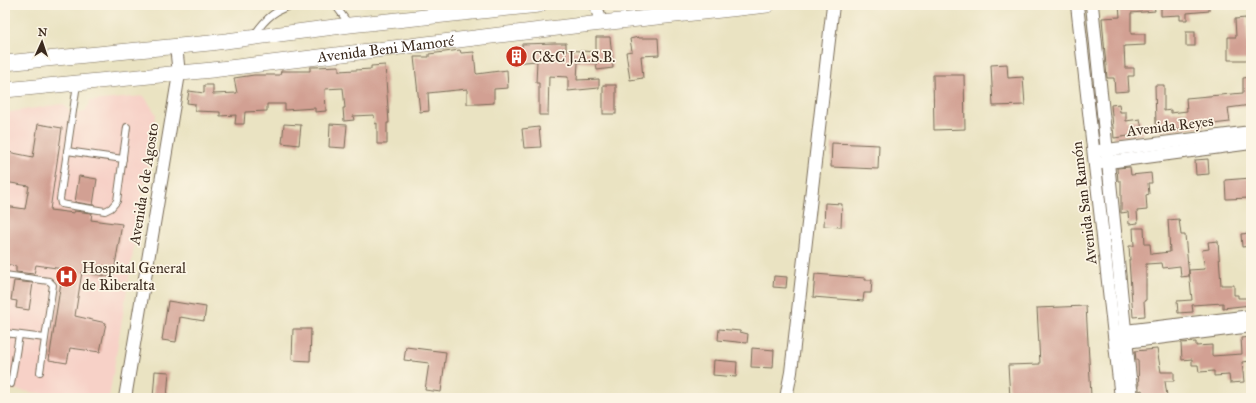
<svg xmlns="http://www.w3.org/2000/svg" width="1256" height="403" viewBox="0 0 1256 403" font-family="'IM FELL Great Primer',serif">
	<rect width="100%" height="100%" fill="#fcf5e5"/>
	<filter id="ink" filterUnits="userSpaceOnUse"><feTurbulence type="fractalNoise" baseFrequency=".025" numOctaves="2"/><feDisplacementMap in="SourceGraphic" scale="8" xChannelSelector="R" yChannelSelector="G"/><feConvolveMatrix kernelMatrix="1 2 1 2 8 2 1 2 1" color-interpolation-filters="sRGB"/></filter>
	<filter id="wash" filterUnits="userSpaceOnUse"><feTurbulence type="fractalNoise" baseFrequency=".012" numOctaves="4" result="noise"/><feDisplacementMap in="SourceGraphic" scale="16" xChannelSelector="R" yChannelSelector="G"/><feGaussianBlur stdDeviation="0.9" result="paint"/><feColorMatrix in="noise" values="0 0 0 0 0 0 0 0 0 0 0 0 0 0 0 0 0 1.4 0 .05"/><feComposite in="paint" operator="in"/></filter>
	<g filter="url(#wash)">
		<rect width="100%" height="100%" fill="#eae3c2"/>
		<polygon fill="#f7d1c7" points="144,96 156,114 109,398 68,398 5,388 5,166 8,152 5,150 5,118 10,112 63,104 72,114 85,112 90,101"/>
		<g id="blocks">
			<g fill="#d2a093">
				<polygon points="1119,5 1154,5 1155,11 1131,13 1131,34 1145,34 1145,45 1124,46 1125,68 1134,68 1134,76 1128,76 1129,91 1115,92 1114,78 1107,78 1102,18 1120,17"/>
				<polygon points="1174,5 1209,5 1209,11 1187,13 1187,20 1180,20 1180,15 1161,16 1161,6"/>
				<polygon points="1246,18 1248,45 1251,46 1251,60 1228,60 1228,37 1236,37 1235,19"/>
				<rect x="1186" y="32" width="9" height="14"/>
				<polygon points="596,37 610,37 613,68 597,70 596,63 578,62 577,80 599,79 599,88 568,91 568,77 549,76 548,115 539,115 539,83 536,83 537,61 514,63 513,52 522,51 522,44 554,43 566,43 566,50 596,52"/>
				<polygon points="638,37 639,38 658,38 659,55 641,56 643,78 630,80 626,52 632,51 630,39"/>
				<polygon points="460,50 461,53 474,52 476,73 477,74 507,70 508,88 494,89 494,103 479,104 467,104 467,89 428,93 429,111 420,112 414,57 429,57 429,54"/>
				<polygon points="1007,64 1008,78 1023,77 1025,105 993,106 991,65"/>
				<polygon points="385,65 389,123 387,123 387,144 377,144 377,123 375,124 374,115 353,116 354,120 344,121 343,108 345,108 343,88 325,89 326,111 315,112 315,108 285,110 285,104 267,104 267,111 245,112 244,124 235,124 236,115 220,116 220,112 195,111 195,104 187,103 189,91 204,93 204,85 213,85 213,94 237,93 234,78 254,75 280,75 281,71 310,71 310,67 315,67 339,66 339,71 371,69 371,66"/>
				<polygon points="933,75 964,75 965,129 934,130"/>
				<polygon points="1251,77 1251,105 1228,108 1230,122 1204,125 1204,127 1159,132 1158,125 1156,125 1155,85 1164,85 1164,111 1171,110 1171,113 1187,111 1186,98 1243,93 1243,78"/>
				<rect x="603" y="85" width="13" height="29"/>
				<polygon points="1119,104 1120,112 1126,112 1126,121 1140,119 1143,134 1114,138 1111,105"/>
				<polygon points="38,124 62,128 50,210 74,213 74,211 92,213 91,220 122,224 113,277 82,272 75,316 106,323 100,352 70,348 67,363 49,360 63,269 36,265 34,274 16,272 16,266 5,264 5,206 25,209 29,186 5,182 5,166 8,152 33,157"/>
				<polygon points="284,124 301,125 299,145 282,143"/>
				<polygon points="330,124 347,125 345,148 329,147"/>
				<polygon points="539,127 541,147 524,148 522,129"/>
				<polygon points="832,143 879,145 878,169 831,167"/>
				<polygon points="1208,159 1209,174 1196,175 1195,160"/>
				<polygon points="1130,167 1131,175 1151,173 1152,183 1148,183 1149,194 1146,195 1147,210 1137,211 1138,223 1129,224 1128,212 1121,213 1121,181 1118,181 1117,168"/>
				<polygon points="79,176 97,179 93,205 75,202"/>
				<polygon points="1251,178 1251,198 1226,199 1225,180"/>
				<polygon points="825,203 842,204 841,227 824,226"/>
				<polygon points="1179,219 1181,235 1185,235 1189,276 1181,277 1180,266 1163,268 1162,263 1146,264 1146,300 1144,301 1145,316 1133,317 1129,260 1130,260 1129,246 1134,246 1133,228 1144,228 1145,244 1150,244 1151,254 1170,252 1168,220"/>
				<polygon points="1251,233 1251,246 1242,247 1241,234"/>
				<polygon points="1218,241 1221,285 1234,285 1234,295 1238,295 1238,298 1251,298 1251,305 1223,308 1223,303 1192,305 1193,312 1178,313 1177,301 1192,300 1189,270 1205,269 1202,250 1209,249 1208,242"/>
				<polygon points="815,274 865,278 865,280 872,280 871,293 864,293 863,301 813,297"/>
				<polygon points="774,276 787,277 786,288 773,287"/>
				<polygon points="14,281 33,283 29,310 16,308 17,301 11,300"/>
				<polygon points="168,301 206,307 204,321 180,317 176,342 162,340"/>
				<polygon points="1086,306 1091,396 1010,398 1008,365 1040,364 1037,308"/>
				<polygon points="293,329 311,329 310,361 292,360"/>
				<polygon points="719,329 740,331 740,332 748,334 747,343 718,340"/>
				<polygon points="1251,337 1251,361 1242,362 1244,382 1230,383 1229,375 1214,376 1214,371 1199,372 1198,365 1192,365 1192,359 1182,360 1181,343 1196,342 1196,346 1212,345 1212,356 1242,354 1241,338"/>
				<polygon points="406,347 446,352 441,392 425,390 429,363 404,360"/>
				<polygon points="752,348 774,350 773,368 751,367"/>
				<polygon points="1157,349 1161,372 1174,372 1174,381 1165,381 1167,396 1143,398 1142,390 1139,391 1138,360 1136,360 1135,351"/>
				<polygon points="714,360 737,362 736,377 713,375"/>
				<polygon points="155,371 169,372 167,398 153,398"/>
			</g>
		</g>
	</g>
	<g filter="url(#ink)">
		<use href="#blocks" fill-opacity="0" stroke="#786b57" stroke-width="1"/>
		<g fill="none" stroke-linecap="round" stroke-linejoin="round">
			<defs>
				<g id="service">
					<polyline points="335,5 349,24"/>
					<path d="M254 35C266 18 276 8 297 5"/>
					<polyline points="77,84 60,199 61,204 105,211 111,208 117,201 127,127"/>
					<polyline points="67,151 123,159"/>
					<polyline points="5,275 49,281 53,285 40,372"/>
					<polyline points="5,333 45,338"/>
					<polyline points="11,384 19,335"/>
				</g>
				<g id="minor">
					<polyline points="596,5 601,23"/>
					<polyline points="1077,5 1121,398"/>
					<polyline points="1092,5 1132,398"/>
					<polyline points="1099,151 1251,132"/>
					<polyline points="1101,163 1251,143"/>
					<polyline points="1251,316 1125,331 1116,338 1126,342 1251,326"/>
					<polyline points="125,398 179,74 176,46"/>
					<polyline points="786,398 791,372 833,5"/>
				</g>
				<g id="tertiary">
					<polyline points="5,63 210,43 350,25 539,5"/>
					<path id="s1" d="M5 90 212 70 574 26 767 5"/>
				</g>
			</defs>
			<use href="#service" stroke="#786b57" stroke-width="8"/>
			<use href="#minor" stroke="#786b57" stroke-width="14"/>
			<use href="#tertiary" stroke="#786b57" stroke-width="16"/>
			<use href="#service" stroke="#fff" stroke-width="6"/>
			<use href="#minor" stroke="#fff" stroke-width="12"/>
			<use href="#tertiary" stroke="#fff" stroke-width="15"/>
		</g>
	</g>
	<defs>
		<symbol id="building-disc" viewBox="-11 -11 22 22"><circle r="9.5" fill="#c8321e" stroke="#fcf5e5"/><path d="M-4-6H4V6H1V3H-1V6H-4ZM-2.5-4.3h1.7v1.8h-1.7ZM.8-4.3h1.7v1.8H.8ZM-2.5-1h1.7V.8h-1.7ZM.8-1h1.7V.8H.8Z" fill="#fff"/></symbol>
		<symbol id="hospital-disc" viewBox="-11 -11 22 22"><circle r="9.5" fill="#c8321e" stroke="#fcf5e5"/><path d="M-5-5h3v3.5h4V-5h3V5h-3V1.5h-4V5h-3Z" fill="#fff"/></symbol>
	</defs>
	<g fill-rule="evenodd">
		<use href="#building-disc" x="504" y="44" width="25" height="25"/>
		<use href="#hospital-disc" x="54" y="264" width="25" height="25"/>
	</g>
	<g text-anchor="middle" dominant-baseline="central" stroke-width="3.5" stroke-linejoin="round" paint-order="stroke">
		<g font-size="15" fill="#3b2a1e" stroke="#fcf5e5">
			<text stroke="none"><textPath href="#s1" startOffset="383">Avenida Beni Mamoré</textPath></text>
			<text transform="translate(1170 126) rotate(-7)">Avenida Reyes</text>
			<text transform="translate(144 184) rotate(-81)">Avenida 6 de Agosto</text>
			<text transform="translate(1084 203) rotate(-97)">Avenida San Ramón</text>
		</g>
		<g font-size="15" fill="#3b2a1e" stroke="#fcf5e5" text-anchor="start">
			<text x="532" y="57">C&amp;C J.A.S.B.</text>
			<text x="82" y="268">Hospital General<tspan x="82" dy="17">de Riberalta</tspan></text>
		</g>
	</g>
	<rect width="1256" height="403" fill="none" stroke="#fcf5e5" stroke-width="20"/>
	<g transform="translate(42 42) rotate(3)" stroke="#fcf5e5" stroke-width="3" paint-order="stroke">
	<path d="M0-3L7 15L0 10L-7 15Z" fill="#3b2a1e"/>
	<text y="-6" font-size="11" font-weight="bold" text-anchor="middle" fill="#3b2a1e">N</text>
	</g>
</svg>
